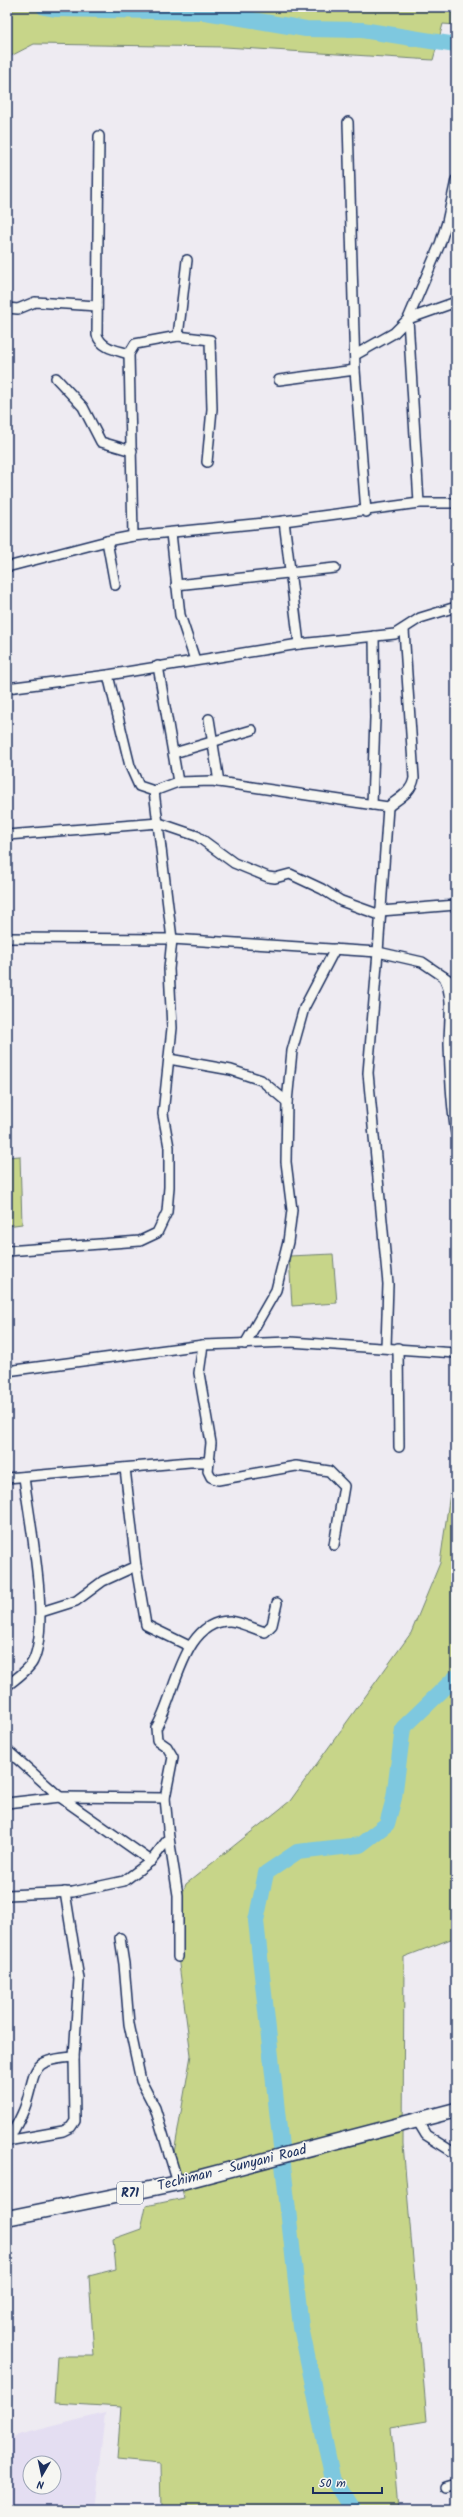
<svg xmlns="http://www.w3.org/2000/svg" width="463" height="2517" viewBox="0 0 463 2517" font-family="Kalam,sans-serif">
	<rect width="100%" height="100%" fill="#eeebf2"/>
	<filter id="ink" filterUnits="userSpaceOnUse"><feTurbulence type="fractalNoise" baseFrequency=".025" numOctaves="2"/><feDisplacementMap in="SourceGraphic" scale="8" xChannelSelector="R" yChannelSelector="G"/><feConvolveMatrix kernelMatrix="1 2 1 2 8 2 1 2 1" color-interpolation-filters="sRGB"/></filter>
	<g filter="url(#ink)">
		<path fill="#e4def2" fill-rule="evenodd" d="M105 2413 94 2510H7V2438ZM30 2463H54V2487H30Z"/>
		<g fill="#c7d589" stroke="#718274">
			<polygon points="7,7 456,7 456,25 443,24 433,60 225,47 34,44 7,58"/>
			<polygon points="20,1156 22,1224 7,1226 7,1157"/>
			<polygon points="333,1254 337,1303 292,1306 289,1256"/>
			<polygon points="453,1472 456,1472 456,1937 404,1957 403,2144 427,2421 391,2427 398,2510 161,2510 160,2464 117,2460 121,2407 54,2403 57,2356 94,2356 89,2276 116,2269 113,2239 141,2229 146,2206 184,2198 174,2153 191,2055 173,1919 186,1884 290,1801 411,1633 440,1563"/>
		</g>
		<g fill="none" stroke-linecap="round" stroke-linejoin="round">
			<g stroke="#7ec8df" stroke-width="16">
				<polyline points="44,7 55,9 205,12 306,29 362,30 456,45"/>
				<polyline points="353,2510 332,2476 301,2327 256,1921 266,1873 297,1852 360,1845 387,1824 394,1798 403,1728 456,1677"/>
			</g>
			<defs>
				<g id="street">
					<polyline points="348,122 355,370 366,512"/>
					<path d="M99 136 97 335C102 349 117 350 129 354"/>
					<polyline points="7,308 18,309 35,302 97,306"/>
					<polyline points="178,336 187,260"/>
					<polyline points="355,355 394,333 408,319 456,302"/>
					<polyline points="56,378 83,407 101,442 132,451"/>
					<polyline points="279,380 355,370"/>
					<polyline points="419,503 408,319 440,244 447,222 456,180"/>
					<polyline points="284,521 299,644"/>
					<polyline points="171,533 180,615 195,660"/>
					<polyline points="133,536 129,354 135,344 178,336 210,340 212,409 207,462"/>
					<polyline points="107,541 115,585"/>
					<polyline points="7,567 107,541 133,536 284,521 419,503 456,503"/>
					<polyline points="176,585 335,568"/>
					<polyline points="158,666 178,782"/>
					<path d="M108 675 130 766 139 786 154 791 178 782 212 781 388 807C399 798 412 792 414 778L404 630"/>
					<polyline points="7,688 108,675 299,644 395,634 420,618 456,607"/>
					<polyline points="209,719 219,782"/>
					<polyline points="174,753 252,730"/>
					<polyline points="372,805 375,718 374,636"/>
					<polyline points="7,835 159,823 197,836 234,863 268,877 275,878 290,874 322,889 341,901 380,915"/>
					<polyline points="381,911 456,905"/>
					<polyline points="7,938 172,939 378,952 388,807"/>
					<path d="M444 977C454 998 449 1021 449 1044 450 1074 451 1103 456 1133"/>
					<polyline points="169,1059 231,1070 261,1080 287,1102"/>
					<polyline points="7,1251 140,1241 157,1233 167,1212 169,1187 169,1147 163,1114 172,1028 169,969 172,939 154,791"/>
					<polyline points="245,1344 276,1290 288,1242 292,1210 286,1162 287,1102 292,1051 304,1008 335,949"/>
					<polyline points="203,1345 199,1373 211,1443 208,1471 211,1477 218,1480 296,1466 329,1471 344,1486 334,1545"/>
					<polyline points="386,1347 388,1284 368,1073 378,952 422,962 456,985"/>
					<polyline points="398,1348 399,1447"/>
					<polyline points="7,1371 203,1345 290,1342 456,1353"/>
					<polyline points="7,1478 190,1462 209,1462"/>
					<polyline points="136,1566 146,1625 189,1646"/>
					<polyline points="41,1612 76,1601 103,1581 136,1566 125,1468"/>
					<path d="M7 1686C15 1679 29 1670 33 1661 51 1624 29 1520 24 1477"/>
					<polyline points="7,1750 60,1797 151,1861"/>
					<polyline points="7,1803 60,1797 165,1798"/>
					<polyline points="169,1838 178,1895 178,1957"/>
					<path d="M7 1895 73 1892 124 1881 151 1861 169 1838 165 1798 173 1757 167 1747 157 1740 156 1728C176 1696 182 1620 230 1621 241 1622 254 1629 265 1632L272 1625 277 1603"/>
					<polyline points="120,1938 124,1964 129,2024 141,2081 155,2108 178,2183"/>
					<polyline points="417,2120 426,2135 456,2154"/>
					<polyline points="7,2141 63,2131 71,2127 75,2121 74,2057 79,1979 65,1892"/>
					<path d="M8 2141C14 2129 22 2117 26 2104 37 2068 30 2060 74 2057"/>
					<polyline points="446,2487 456,2484"/>
				</g>
				<polyline id="primary" points="7,2218 178,2183 456,2110"/>
			</defs>
			<use href="#street" stroke="#1b2f5e" stroke-width="12"/>
			<use href="#primary" stroke="#1b2f5e" stroke-width="17"/>
			<use href="#street" stroke="#f6f6f2" stroke-width="9"/>
			<use href="#primary" stroke="#f6f6f2" stroke-width="14"/>
		</g>
	</g>
	<g text-anchor="middle" dominant-baseline="central" stroke-width="3" stroke-linejoin="round" paint-order="stroke">
		<rect fill="#f6f6f2" stroke="#5d6b8a" stroke-width="1" x="117" y="2182" width="26" height="22" rx="3"/>
		<g font-size="13" font-weight="bold" fill="#1b2f5e">
			<text x="130" y="2193">R71</text>
		</g>
		<g font-size="14" fill="#1b2f5e" stroke="#f6f6f2">
			<text transform="translate(232 2168) rotate(-14)">Techiman - Sunyani Road</text>
		</g>
	</g>
	<rect width="463" height="2517" fill="none" stroke="#f6f6f2" stroke-width="24"/>
	<rect x="12" y="12" width="439" height="2493" fill="none" stroke="#1b2f5e" stroke-width="1.5" filter="url(#ink)"/>
	<g transform="translate(42 2475) rotate(189)"><circle r="19" fill="#f6f6f2" stroke="#9ea6b7"/>
	<path d="M0-3L7 15L0 10L-7 15Z" fill="#1b2f5e"/>
	<text y="-6" font-size="11" font-weight="bold" text-anchor="middle" fill="#1b2f5e">N</text>
	</g>
	<path d="M313 2487v6h69v-6" fill="none" stroke="#1b2f5e" stroke-width="2"/>
	<text x="319" y="2487" font-size="12" fill="#1b2f5e" stroke="#f6f6f2" stroke-width="3" paint-order="stroke">50 m</text>
</svg>
